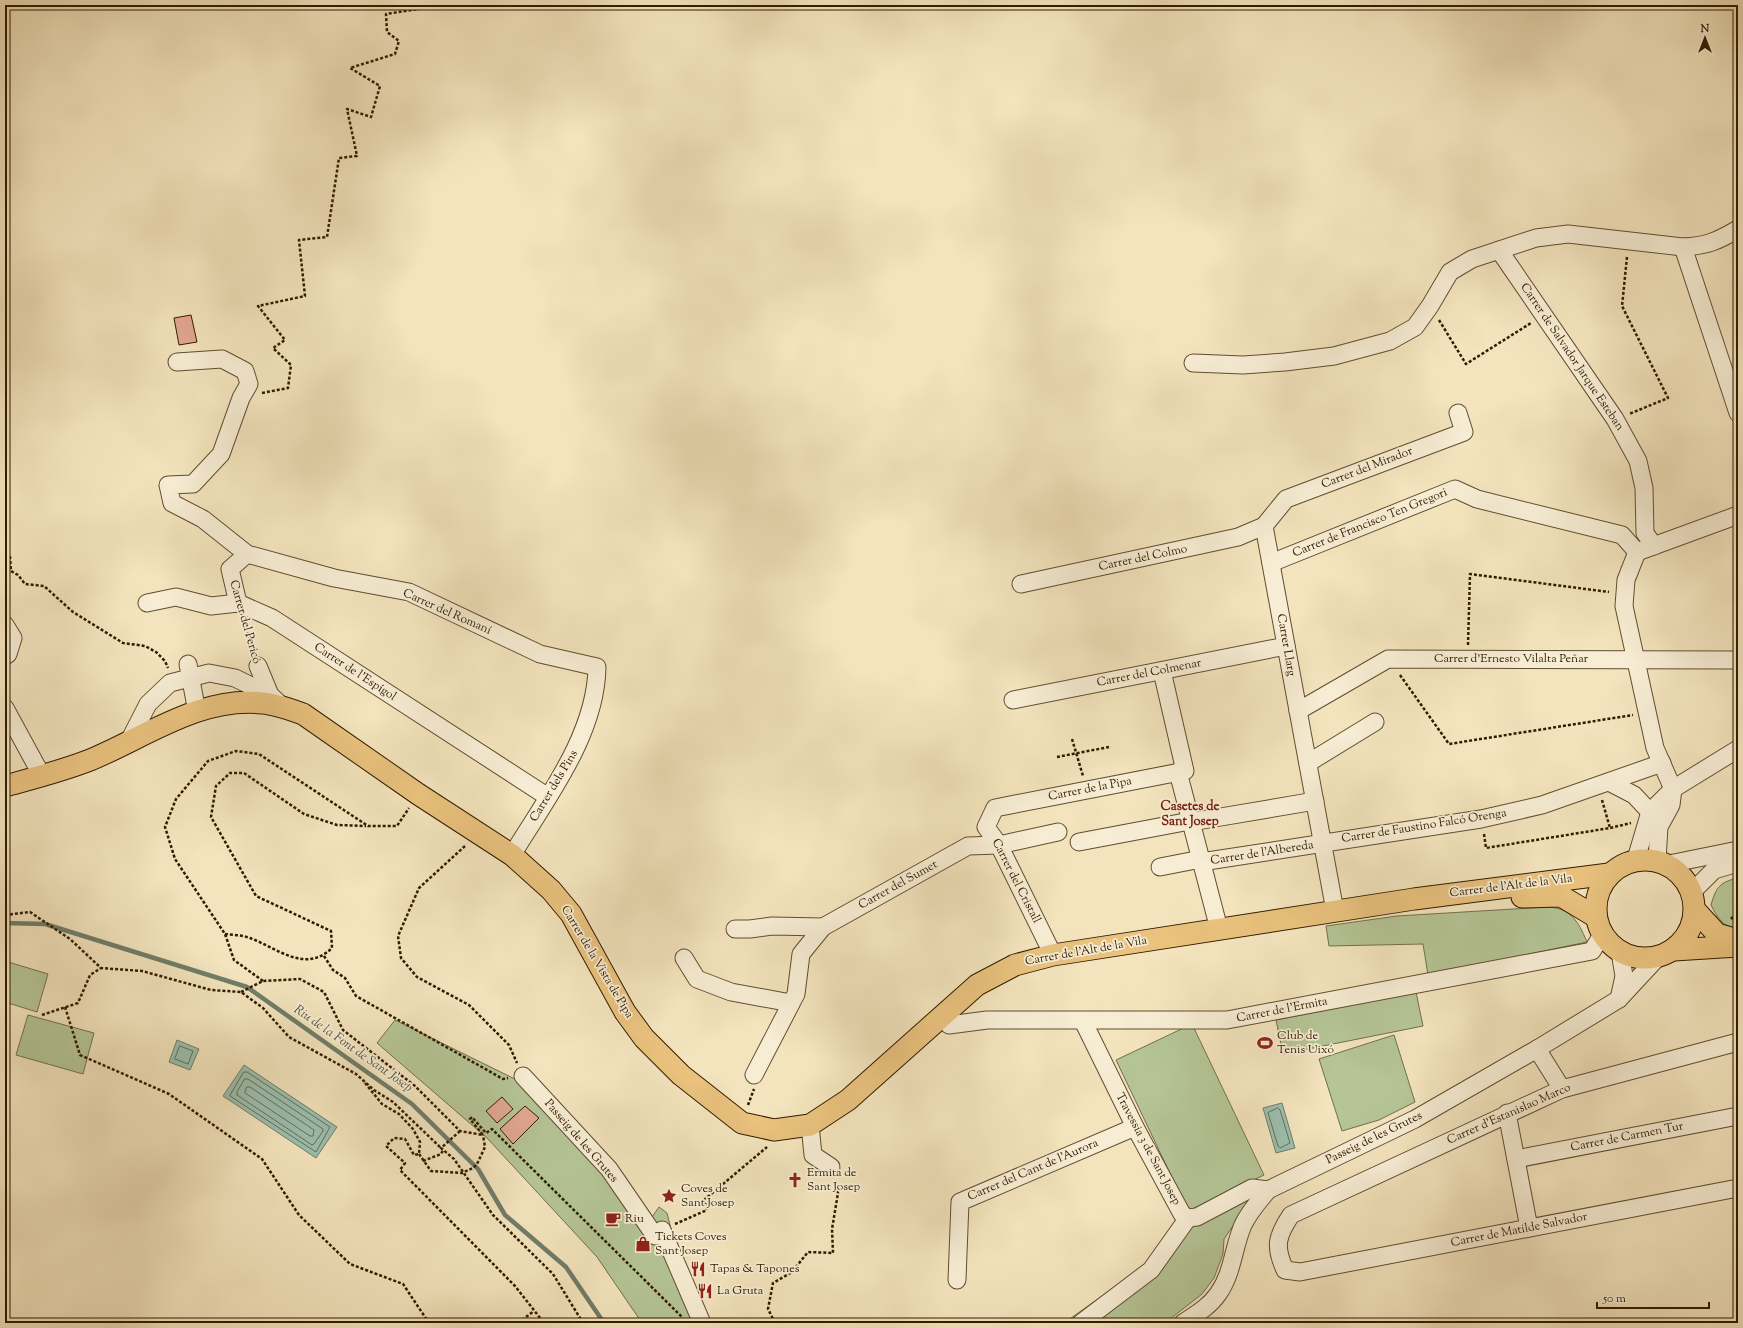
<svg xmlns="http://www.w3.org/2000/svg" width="1743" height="1328" viewBox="0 0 1743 1328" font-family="'Sorts Mill Goudy',serif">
	<rect width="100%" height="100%" fill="#f3e4bd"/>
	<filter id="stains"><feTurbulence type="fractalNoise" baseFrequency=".005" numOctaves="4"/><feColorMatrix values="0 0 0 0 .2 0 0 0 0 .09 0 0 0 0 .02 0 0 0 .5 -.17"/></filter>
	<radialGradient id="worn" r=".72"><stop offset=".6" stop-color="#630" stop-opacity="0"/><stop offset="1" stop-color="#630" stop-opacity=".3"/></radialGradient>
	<g fill="#b5c596" stroke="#72704b">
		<path d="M1738 878V928C1723 928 1717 917 1711 905 1716 887 1720 882 1738 878Z"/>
		<path d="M1547 907C1571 908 1578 921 1587 942L1428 975 1423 944 1329 946 1326 926 1397 916Z"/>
		<polygon points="5,961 48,974 37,1012 5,1002"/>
		<polygon points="1416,992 1423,1026 1283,1054 1276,1020"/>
		<polygon points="28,1015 94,1033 83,1074 16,1055"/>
		<polygon points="395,1020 523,1083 647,1224 659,1207 667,1213 671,1229 709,1323 642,1323 597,1257 487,1138 377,1043"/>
		<polygon points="1192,1024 1264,1175 1188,1211 1116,1060"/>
		<polygon points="1394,1035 1415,1102 1379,1120 1342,1131 1319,1059"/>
		<polygon points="1255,1193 1224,1239 1223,1254 1214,1278 1202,1294 1165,1323 1064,1323 1147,1264 1178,1219"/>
	</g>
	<g fill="#9bbfaf" stroke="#707d69">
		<polygon points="177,1040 199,1049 190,1070 169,1062"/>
		<polygon points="244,1065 337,1127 316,1158 223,1096"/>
		<polygon points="1282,1103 1295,1148 1276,1153 1263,1108"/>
	</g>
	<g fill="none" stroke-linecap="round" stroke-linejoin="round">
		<g stroke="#666d58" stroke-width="1">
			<polygon points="180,1046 193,1051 188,1064 175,1059"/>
			<polygon points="244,1072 247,1072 330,1127 316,1152 230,1096"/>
			<polygon points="245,1079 248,1079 323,1129 323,1131 314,1144 312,1145 237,1095 237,1092"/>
			<polygon points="247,1087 250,1087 314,1130 313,1136 310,1136 245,1093"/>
			<polygon points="1278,1108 1280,1110 1290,1143 1280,1148 1278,1146 1268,1113"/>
		</g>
		<polyline stroke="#707d69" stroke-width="4.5" points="5,923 45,924 247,987 412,1104 478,1169 505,1215 566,1267 604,1323"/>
	</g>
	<g fill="#e3a892" stroke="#301b00">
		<polygon points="191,315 197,342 179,345 174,318"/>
		<polygon points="502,1097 513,1109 497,1123 486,1111"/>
		<polygon points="525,1106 539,1118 513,1144 500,1129"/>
	</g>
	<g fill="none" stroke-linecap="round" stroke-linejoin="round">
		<defs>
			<g id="minor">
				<polyline points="1683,247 1738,413"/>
				<polyline points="1499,250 1615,419 1638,461 1644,488 1645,533 1654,546"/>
				<path d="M177 362 222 359 245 371 249 384 241 398 221 454 193 484 168 485 172 503 203 519 247 554 334 578 409 592 540 654 597 667C596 735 546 799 512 855"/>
				<path d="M1193 363 1243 365 1285 362 1334 356 1390 341 1415 327 1430 306 1450 272 1472 259 1536 238 1568 234 1683 247C1706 246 1718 241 1738 229"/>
				<polyline points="1264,526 1335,911"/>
				<polyline points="1637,552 1626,580 1624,606 1655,748 1673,789 1671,805 1659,827 1657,860"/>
				<polyline points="1271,563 1455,489 1477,499 1622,535 1637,552 1738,515"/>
				<polyline points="1021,584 1238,537 1264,526 1286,499 1464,432 1458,413"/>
				<polyline points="147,603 176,597 211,606 238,603 272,618 548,797"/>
				<polyline points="238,603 230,569 247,554"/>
				<polyline points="5,625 13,638 8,654 5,656"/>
				<polyline points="188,664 197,712"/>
				<polyline points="258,666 270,695"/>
				<polyline points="1013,700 1286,646"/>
				<polyline points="5,708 42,776"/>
				<polyline points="1298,711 1388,659 1738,660"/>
				<polyline points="129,741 148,704 170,683 209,673 235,678 270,695 283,707"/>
				<polyline points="1308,763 1375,722"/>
				<polyline points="1178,772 1219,929"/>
				<polyline points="1609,782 1634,795 1650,812"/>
				<polyline points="1191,822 1315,801"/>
				<polyline points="1079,842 1190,821"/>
				<polyline points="1636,859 1650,812 1673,789 1738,749"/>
				<polyline points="1201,862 1481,819 1542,805 1662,763"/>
				<polyline points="1669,864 1738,850"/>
				<polyline points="1160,867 1201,859"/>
				<polyline points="1693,891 1714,870 1738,863"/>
				<polyline points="735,929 750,929 772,926 823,927"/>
				<polyline points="1053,955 999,845 986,827 995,808 1185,771 1162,671"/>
				<polyline points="684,958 697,979 731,992 791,1003"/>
				<polyline points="1619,999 1624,976 1620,952"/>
				<polyline points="1083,1021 1135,1127 1182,1214 1188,1218 1197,1217 1252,1188 1268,1190"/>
				<polyline points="949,1025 987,1020 1227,1020 1592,951 1602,935"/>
				<path d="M1738 1042 1562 1089 1291 1215C1277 1236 1274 1246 1285 1270L1300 1272 1738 1188"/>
				<polyline points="1537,1049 1562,1089"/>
				<polyline points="754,1075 796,994 801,954 823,927 968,846 999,845 1058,832"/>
				<polyline points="523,1076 609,1169 655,1236 662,1230 702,1323"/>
				<polyline points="1507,1113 1529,1228"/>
				<polyline points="810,1125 813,1155 831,1167"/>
				<polyline points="1516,1159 1738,1116"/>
				<polyline points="957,1280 960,1202 1135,1127"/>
				<polyline points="1081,1323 1151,1270 1188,1218"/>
				<path d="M1183 1323C1195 1315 1209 1307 1218 1294 1233 1273 1233 1248 1243 1225 1249 1212 1259 1201 1268 1190L1415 1119 1537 1049 1619 999 1658 957"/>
			</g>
			<g id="major">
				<path d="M5 786C34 778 62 771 90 760 144 738 200 696 262 703 276 704 289 709 303 714L418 794 512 855 551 890 571 914 625 1012 644 1038 681 1075 742 1123 774 1130 810 1125 848 1100 977 985 1015 965 1053 955 1414 899 1609 874"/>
				<circle cx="1645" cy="909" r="49"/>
				<polyline points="1522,897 1561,896 1596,917"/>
				<polyline points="1695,910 1717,934 1738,940"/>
				<polyline points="1674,950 1738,946"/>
			</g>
		</defs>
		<use href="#minor" stroke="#614d2f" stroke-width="19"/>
		<use href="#major" stroke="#301b00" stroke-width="23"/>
		<g stroke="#301b00" stroke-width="2.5" stroke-dasharray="3 2" stroke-linecap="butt">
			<polyline points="1627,257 1622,306 1668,398 1629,414"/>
			<polyline points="1439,320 1466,364 1531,323"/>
			<polyline points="262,393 288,388 291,365 273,348 285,340 258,306 305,296 299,240 327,237 339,158 357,156 347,109 371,117 380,86 350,68 395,54 399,41 387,32 386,14 445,5"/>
			<polyline points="5,554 10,557 11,571 18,575 25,584 44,586 73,612 123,643 145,646 156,652 165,661 168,668"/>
			<polyline points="244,623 254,653"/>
			<polyline points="1468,645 1470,574 1609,592"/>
			<polyline points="1400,675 1449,744 1633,715"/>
			<polyline points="1072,739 1083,776"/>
			<polyline points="1057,757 1109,747"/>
			<polyline points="1602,800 1610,828"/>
			<polyline points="1484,834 1486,848 1610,828 1631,823"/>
			<polyline points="465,846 419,888 398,936 401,958 417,977 469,1005 509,1045 517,1063"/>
			<polyline points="5,915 30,912 70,939 101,968 142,971 211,990 241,992 263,1008 289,1037 356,1074 374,1090 393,1102 441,1148"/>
			<polyline points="1731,919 1734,916 1738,914"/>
			<path d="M225 934C233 935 242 935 250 938 277 948 305 974 332 948L331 931 256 896 211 817 216 786 230 773H244L304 814 337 825 366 826"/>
			<polyline points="324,956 333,970 345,978 356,996 503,1079 508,1078"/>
			<polyline points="263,981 234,960 225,934 175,859 165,827 176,799 208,761 236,751 259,754 368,826 397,826 409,808"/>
			<polyline points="241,992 263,981 300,979 324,992 343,1030 415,1086 460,1131 483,1135 470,1119 472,1117 486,1133 492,1129 682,1317"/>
			<polyline points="65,1007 80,1055 169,1094 262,1159 299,1215 350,1264 403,1284 429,1323"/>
			<polyline points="42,1015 78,1003 90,975 101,968"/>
			<polyline points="365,1083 382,1104 399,1114 413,1129 420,1142 419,1154 414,1155 405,1139 394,1138 386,1146 405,1163 400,1170 515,1286 544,1323"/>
			<polyline points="748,1105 754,1089"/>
			<polyline points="460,1131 441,1148 454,1159 493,1215 553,1274 583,1323"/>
			<polyline points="419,1154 431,1171 462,1173 473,1168 477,1164 485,1147 483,1135"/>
			<polyline points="423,1161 441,1154 443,1150"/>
			<polyline points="675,1224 707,1210 704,1200 767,1147"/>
			<polyline points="518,1323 534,1311"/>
			<polyline points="775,1323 768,1309 773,1283 792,1272 808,1252 833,1253 832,1229 838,1193 835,1181"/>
		</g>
		<use href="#minor" stroke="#f7edd4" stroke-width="17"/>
		<use href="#major" stroke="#eac27e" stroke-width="21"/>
	</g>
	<defs>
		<symbol id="stadium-bare" viewBox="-9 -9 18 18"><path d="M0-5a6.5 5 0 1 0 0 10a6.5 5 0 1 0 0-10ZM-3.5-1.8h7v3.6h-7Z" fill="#8f2418" stroke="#f7edd4" stroke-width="2.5" paint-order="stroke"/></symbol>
		<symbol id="church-bare" viewBox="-9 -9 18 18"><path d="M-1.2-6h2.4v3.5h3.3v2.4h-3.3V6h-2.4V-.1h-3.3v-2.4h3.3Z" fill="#8f2418" stroke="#f7edd4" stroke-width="2.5" paint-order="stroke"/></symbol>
		<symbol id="sight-bare" viewBox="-9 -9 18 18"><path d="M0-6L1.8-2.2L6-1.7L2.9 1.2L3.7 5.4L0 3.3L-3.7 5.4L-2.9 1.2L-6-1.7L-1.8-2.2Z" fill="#8f2418" stroke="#f7edd4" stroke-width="2.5" paint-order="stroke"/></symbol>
		<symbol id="cafe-bare" viewBox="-9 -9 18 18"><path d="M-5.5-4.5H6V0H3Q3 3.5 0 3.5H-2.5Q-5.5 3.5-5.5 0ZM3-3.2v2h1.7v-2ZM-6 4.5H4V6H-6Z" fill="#8f2418" stroke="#f7edd4" stroke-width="2.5" paint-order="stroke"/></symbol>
		<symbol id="shop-bare" viewBox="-9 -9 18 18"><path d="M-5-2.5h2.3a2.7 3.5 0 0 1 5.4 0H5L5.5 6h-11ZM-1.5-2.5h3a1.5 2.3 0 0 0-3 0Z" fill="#8f2418" stroke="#f7edd4" stroke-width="2.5" paint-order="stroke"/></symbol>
		<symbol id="restaurant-bare" viewBox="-9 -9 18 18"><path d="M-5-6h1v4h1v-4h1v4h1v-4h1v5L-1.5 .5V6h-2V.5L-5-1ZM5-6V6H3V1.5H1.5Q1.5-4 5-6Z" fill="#8f2418" stroke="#f7edd4" stroke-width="2.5" paint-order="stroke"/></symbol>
	</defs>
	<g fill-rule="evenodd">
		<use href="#stadium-bare" x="1254" y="1032" width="22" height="22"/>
		<use href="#church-bare" x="784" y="1169" width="22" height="22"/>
		<use href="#sight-bare" x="658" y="1185" width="22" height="22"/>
		<use href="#cafe-bare" x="602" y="1208" width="22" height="22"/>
		<use href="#shop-bare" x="632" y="1233" width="22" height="22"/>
		<use href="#restaurant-bare" x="687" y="1258" width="22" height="22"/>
		<use href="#restaurant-bare" x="694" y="1280" width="22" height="22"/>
	</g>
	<g text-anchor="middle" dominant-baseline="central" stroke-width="3.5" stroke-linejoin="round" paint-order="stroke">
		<g font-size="12" fill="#301b00" stroke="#f7edd4">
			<text transform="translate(1572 357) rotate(56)">Carrer de Salvador Jarque Esteban</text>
			<text transform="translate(1367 468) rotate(-21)">Carrer del Mirador</text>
			<text transform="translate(1370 523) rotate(-22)">Carrer de Francisco Ten Gregori</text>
			<text transform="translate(1143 558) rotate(-12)">Carrer del Colmo</text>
			<text transform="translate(447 612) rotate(24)">Carrer del Romaní</text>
			<text transform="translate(245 622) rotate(74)">Carrer del Pericó</text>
			<text transform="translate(1286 645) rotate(80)">Carrer Llarg</text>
			<text x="1511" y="659">Carrer d'Ernesto Vilalta Peñar</text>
			<text transform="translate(355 672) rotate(33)">Carrer de l'Espígol</text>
			<text transform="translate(1149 673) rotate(-11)">Carrer del Colmenar</text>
			<text transform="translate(554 786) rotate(-59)">Carrer dels Pins</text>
			<text transform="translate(1090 789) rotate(-11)">Carrer de la Pipa</text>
			<text transform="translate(1424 826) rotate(-9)">Carrer de Faustino Falcó Orenga</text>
			<text transform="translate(1262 853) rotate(-9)">Carrer de l'Albereda</text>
			<text transform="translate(1016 881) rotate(63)">Carrer del Cristall</text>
			<text transform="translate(898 885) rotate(-29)">Carrer del Sumet</text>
			<text transform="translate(1511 886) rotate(-7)">Carrer de l'Alt de la Vila</text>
			<text transform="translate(1086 951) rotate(-10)">Carrer de l'Alt de la Vila</text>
			<text transform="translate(597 962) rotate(59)">Carrer de la Vista de Pipa</text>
			<text transform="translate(1282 1010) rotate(-11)">Carrer de l'Ermita</text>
			<text transform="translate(1509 1114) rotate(-24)">Carrer d'Estanislao Marco</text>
			<text transform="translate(1627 1137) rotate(-11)">Carrer de Carmen Tur</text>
			<text transform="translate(1374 1138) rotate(-26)">Passeig de les Grutes</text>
			<text transform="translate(581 1141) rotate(49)">Passeig de les Grutes</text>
			<text transform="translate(1148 1149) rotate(62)">Travessia 3 de Sant Josep</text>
			<text transform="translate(1033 1170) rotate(-23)">Carrer del Cant de l'Aurora</text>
			<text transform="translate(1519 1230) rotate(-11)">Carrer de Matilde Salvador</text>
		</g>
		<g font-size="12" fill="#301b00" stroke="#f7edd4" text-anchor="start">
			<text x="1277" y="1036">Club de<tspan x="1277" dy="14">Tenis Uixó</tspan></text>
			<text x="807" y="1173">Ermita de<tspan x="807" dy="14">Sant Josep</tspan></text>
			<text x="681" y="1189">Coves de<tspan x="681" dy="14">Sant Josep</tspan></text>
			<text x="625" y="1219">Riu</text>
			<text x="655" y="1237">Tickets Coves<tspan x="655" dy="14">Sant Josep</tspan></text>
			<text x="710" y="1269">Tapas &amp; Tapones</text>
			<text x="717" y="1291">La Gruta</text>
		</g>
		<g font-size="13" font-weight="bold" fill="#7a1f14" stroke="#f7edd4">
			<text x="1190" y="807">Casetes de<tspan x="1190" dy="15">Sant Josep</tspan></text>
		</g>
		<g font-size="13" font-style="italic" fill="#55543d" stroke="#f7edd4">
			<text transform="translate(353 1049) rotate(35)">Riu de la Font de Sant Josep</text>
		</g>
	</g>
	<rect width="1743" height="1328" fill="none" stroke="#f3e4bd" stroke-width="20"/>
	<rect x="6" y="6" width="1731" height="1316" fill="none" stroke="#301b00" stroke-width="2"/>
	<rect x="10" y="10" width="1723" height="1308" fill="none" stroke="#301b00"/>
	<g transform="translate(1705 38)" stroke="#f7edd4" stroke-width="3" paint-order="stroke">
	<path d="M0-3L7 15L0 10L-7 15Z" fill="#301b00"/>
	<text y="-6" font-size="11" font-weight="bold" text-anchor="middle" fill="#301b00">N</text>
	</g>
	<path d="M1597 1302v6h112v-6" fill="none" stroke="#301b00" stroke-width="2"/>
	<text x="1603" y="1302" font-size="12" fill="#301b00" stroke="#f7edd4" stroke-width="3" paint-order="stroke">50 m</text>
	<rect width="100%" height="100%" filter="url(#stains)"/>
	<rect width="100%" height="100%" fill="url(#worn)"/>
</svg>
